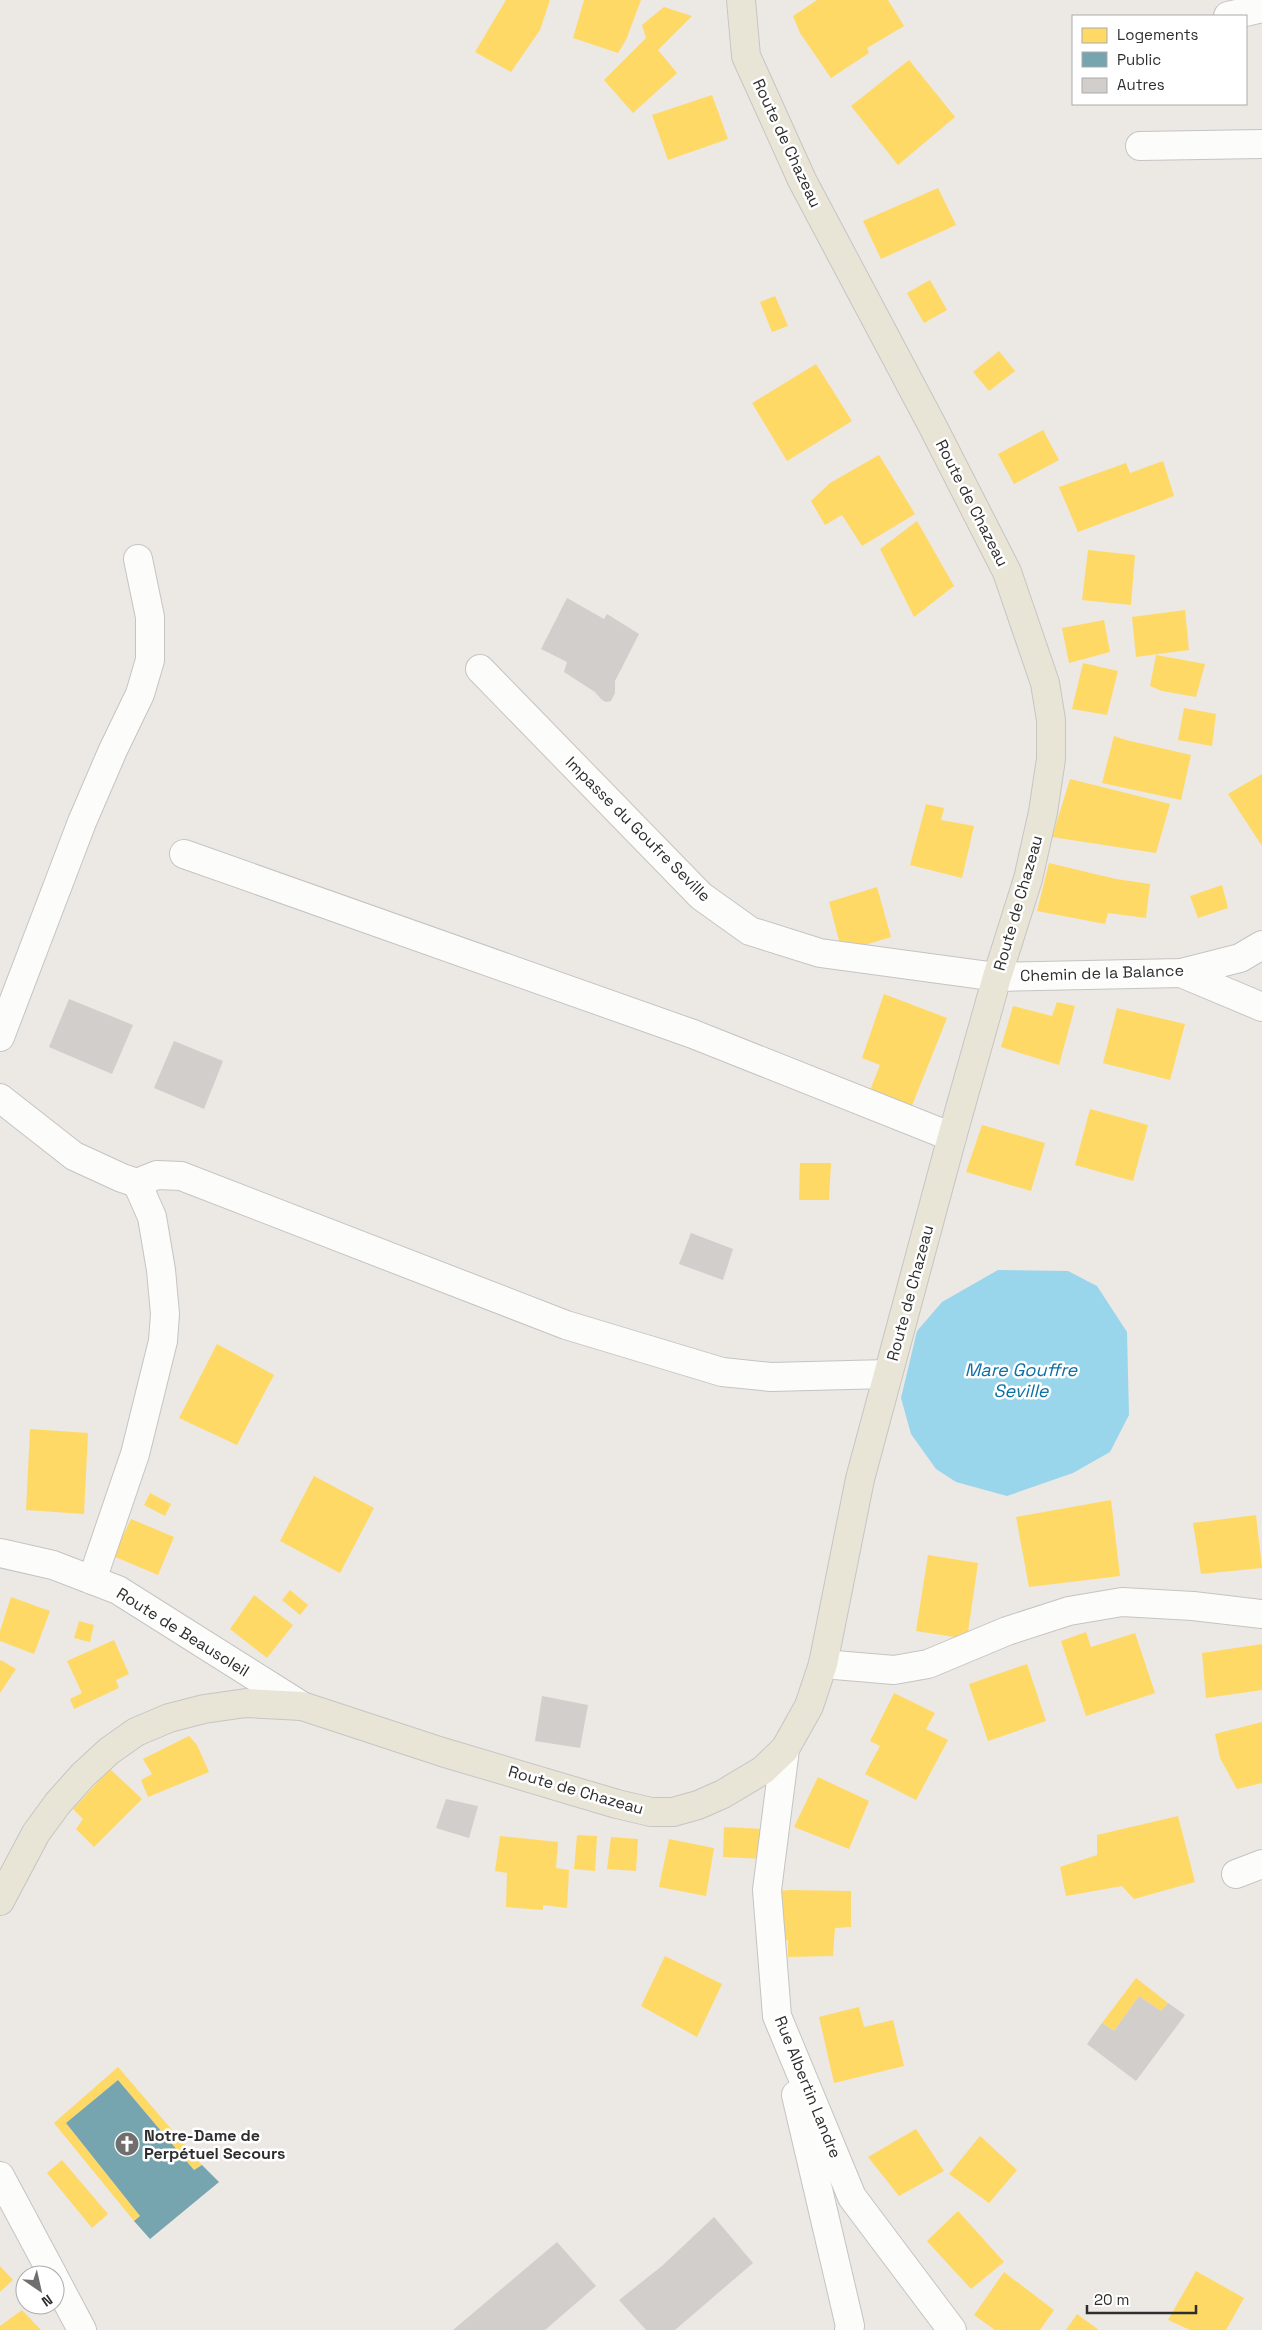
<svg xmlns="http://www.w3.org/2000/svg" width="1262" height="2330" viewBox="0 0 1262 2330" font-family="'Space Grotesk',sans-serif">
	<rect width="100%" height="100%" fill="#ece8e4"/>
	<polygon fill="#99d6ec" points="998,1270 1068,1271 1097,1286 1127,1332 1129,1415 1110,1452 1073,1473 1007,1496 956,1482 936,1469 911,1434 901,1398 917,1331 942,1302"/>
	<g fill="#ffd966">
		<polygon points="506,0 550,0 540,30 511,72 475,52"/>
		<polygon points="584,0 641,0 626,40 618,53 573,38"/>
		<polygon points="817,0 888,0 904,26 867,48 869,53 831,78 800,33 793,16"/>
		<polygon points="664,7 692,16 658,50 677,73 633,113 604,80 646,38 642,25"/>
		<polygon points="909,60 955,117 898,165 851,106"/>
		<polygon points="712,95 728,139 668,160 652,115"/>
		<polygon points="938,188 956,225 881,259 863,221"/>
		<polygon points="930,280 947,310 924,323 907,293"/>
		<polygon points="775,296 788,326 772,332 760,302"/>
		<polygon points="999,351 1015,371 989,391 973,372"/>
		<polygon points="816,364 852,421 787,461 752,403"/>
		<polygon points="1043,430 1059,460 1014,484 998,454"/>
		<polygon points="879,455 915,514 862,546 842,515 825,525 811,501 830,483"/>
		<polygon points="1163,461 1174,496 1078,532 1059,487 1126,463 1130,473"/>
		<polygon points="917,521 954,586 914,617 880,549"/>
		<polygon points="1088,550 1135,555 1131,605 1082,600"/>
		<polygon points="1185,610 1189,650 1136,657 1132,617"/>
		<polygon points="1104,620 1110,652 1069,663 1062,628"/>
		<polygon points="1156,655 1205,664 1196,697 1162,691 1150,686"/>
		<polygon points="1083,663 1118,671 1107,715 1072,709"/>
		<polygon points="1184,708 1216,714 1212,746 1178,740"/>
		<polygon points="1114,736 1126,740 1191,755 1181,800 1102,783"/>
		<polygon points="1262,774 1262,846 1228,794"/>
		<polygon points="1070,779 1170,804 1156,853 1052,837"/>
		<polygon points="926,804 944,808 941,820 974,826 962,878 910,865"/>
		<polygon points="1049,863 1116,879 1150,884 1146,918 1108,913 1105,924 1037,911"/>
		<polygon points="1222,885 1228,908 1198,918 1190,896"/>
		<polygon points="877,887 891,937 842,952 829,902"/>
		<polygon points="884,994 947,1018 911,1108 869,1093 880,1065 862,1058"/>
		<polygon points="1057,1002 1075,1006 1059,1065 1001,1047 1013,1006 1052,1016"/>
		<polygon points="1117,1008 1185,1024 1170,1080 1103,1063"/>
		<polygon points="1090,1109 1148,1125 1133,1181 1075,1165"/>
		<polygon points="982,1125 1045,1143 1031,1191 966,1172"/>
		<polygon points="800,1163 831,1163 829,1200 799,1200"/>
		<polygon points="217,1344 274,1375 237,1445 179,1418"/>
		<polygon points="30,1429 88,1433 84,1514 26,1510"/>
		<polygon points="314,1476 374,1508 340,1573 280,1541"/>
		<polygon points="150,1493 171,1504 165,1516 144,1505"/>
		<polygon points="1111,1500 1120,1576 1029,1587 1016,1517"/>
		<polygon points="1256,1515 1262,1568 1201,1574 1193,1523"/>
		<polygon points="131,1519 174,1537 158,1575 113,1556"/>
		<polygon points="928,1555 978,1563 967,1639 916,1631"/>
		<polygon points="290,1590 308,1605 300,1615 282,1600"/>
		<polygon points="254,1595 293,1625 267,1658 230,1629"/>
		<polygon points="11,1597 50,1611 34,1654 0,1641 0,1631"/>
		<polygon points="79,1621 94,1625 90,1642 74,1638"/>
		<polygon points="1086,1632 1091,1647 1135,1633 1155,1693 1086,1716 1061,1641"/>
		<polygon points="114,1640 129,1674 116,1680 119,1688 74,1709 70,1699 82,1693 67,1661"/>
		<polygon points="1262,1644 1262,1690 1206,1698 1202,1653"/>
		<polygon points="1,1660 16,1669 0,1693 0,1661"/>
		<polygon points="1027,1664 1046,1721 988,1741 969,1684"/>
		<polygon points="894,1693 935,1713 926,1729 948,1740 916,1800 865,1774 880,1746 870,1741"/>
		<polygon points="1262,1722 1262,1783 1237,1789 1220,1758 1215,1734"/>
		<polygon points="189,1736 197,1745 209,1772 148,1797 141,1780 152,1774 143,1759"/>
		<polygon points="110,1769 142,1799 94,1847 76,1829 83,1819 73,1809"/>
		<polygon points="818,1777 869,1801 849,1849 794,1827"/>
		<polygon points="1178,1816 1195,1882 1134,1899 1122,1886 1066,1896 1060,1867 1097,1855 1097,1835"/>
		<polygon points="724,1827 765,1829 764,1859 723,1857"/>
		<polygon points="577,1835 597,1836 595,1871 574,1869"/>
		<polygon points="500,1836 558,1842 556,1868 569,1870 567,1908 543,1905 543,1910 506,1907 507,1873 495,1871"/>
		<polygon points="611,1837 638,1839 636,1871 607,1869"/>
		<polygon points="669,1839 714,1848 706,1896 659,1887"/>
		<polygon points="790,1890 851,1891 851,1927 835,1928 833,1956 788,1957 788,1940 775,1941 778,1891"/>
		<polygon points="665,1956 722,1984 697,2037 641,2006"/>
		<polygon points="1136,1978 1168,2003 1161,2011 1139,1996 1114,2031 1102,2023"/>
		<polygon points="859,2007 864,2027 893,2020 904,2066 834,2083 819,2017"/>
		<polygon points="118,2067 202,2165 194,2170 118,2080 66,2123 140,2216 134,2221 54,2123"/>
		<polygon points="916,2129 944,2171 899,2196 868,2157"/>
		<polygon points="980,2136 1017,2170 989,2203 949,2174"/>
		<polygon points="62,2160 108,2214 92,2228 47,2173"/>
		<polygon points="958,2211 1004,2262 971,2289 927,2241"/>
		<polygon points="0,2266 13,2280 0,2292"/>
		<polygon points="1196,2271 1244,2298 1226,2330 1190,2330 1168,2320"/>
		<polygon points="1004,2272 1054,2310 1040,2330 995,2330 974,2315"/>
		<polygon points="22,2310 41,2330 0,2330 0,2326"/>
		<polygon points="1077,2314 1099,2330 1066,2330"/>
	</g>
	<polygon fill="#76a5af" points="118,2080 194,2170 202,2165 219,2182 150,2239 134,2221 140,2216 66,2123"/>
	<g fill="#d1cecb">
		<polygon points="567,598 604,619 607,614 639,634 615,681 615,693 611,701 606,702 602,700 595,692 564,672 567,662 541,649"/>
		<polygon points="69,999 133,1025 112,1074 49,1047"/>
		<polygon points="174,1041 223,1061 204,1109 154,1088"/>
		<polygon points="691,1233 733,1249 723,1280 679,1264"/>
		<polygon points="542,1696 588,1705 580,1748 535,1741"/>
		<polygon points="446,1799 478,1806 469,1838 436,1828"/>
		<polygon points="1139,1996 1161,2011 1168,2003 1185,2015 1136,2081 1087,2044 1102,2023 1114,2031"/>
		<polygon points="714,2217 753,2263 675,2330 646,2330 619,2300 662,2266"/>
		<polygon points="557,2242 596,2286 545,2330 453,2330"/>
	</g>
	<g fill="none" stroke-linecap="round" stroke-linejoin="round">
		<defs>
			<g id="minor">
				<polyline points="1228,16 1262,8"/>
				<polyline points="1140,146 1262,144"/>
				<polyline points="480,669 701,896 750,931 820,953 997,977 1181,973 1240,958 1262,945"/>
				<polyline points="184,854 693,1034 952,1137"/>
				<polyline points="1181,973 1262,1007"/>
				<polyline points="0,1037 82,822 113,750 140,694 150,660 150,617 138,559"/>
				<polyline points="0,1098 74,1156 122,1178 137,1183 157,1175 181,1176 566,1325 722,1372 771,1377 888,1374"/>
				<polyline points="0,1553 53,1565 118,1590 302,1706"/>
				<polyline points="92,1580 135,1454 163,1341 165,1314 161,1270 152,1217 137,1183"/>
				<polyline points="823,1664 894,1670 928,1664 1007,1631 1069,1611 1122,1602 1193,1606 1262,1614"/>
				<polyline points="785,1749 767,1890 777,2016 852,2197 952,2330"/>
				<polyline points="1236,1874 1262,1864"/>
				<polyline points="796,2095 850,2326 849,2330"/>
				<polyline points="0,2176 53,2275"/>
				<polyline points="55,2279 82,2330"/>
			</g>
			<polyline id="major" points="0,1901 36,1833 58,1803 83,1775 109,1751 136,1732 169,1718 204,1709 246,1703 302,1706 442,1752 617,1804 651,1812 673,1812 698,1805 723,1794 763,1770 785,1749 809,1706 823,1664 860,1479 952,1137 997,977 1028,879 1043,812 1051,759 1051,720 1045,683 1007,572 932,425 802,180 746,56 741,0"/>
		</defs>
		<use href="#minor" stroke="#c5c4c5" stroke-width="30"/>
		<use href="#major" stroke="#c6c5c4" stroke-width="30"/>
		<use href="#minor" stroke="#fcfcfb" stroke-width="28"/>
		<use href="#major" stroke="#e8e4d6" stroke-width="28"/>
	</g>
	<defs>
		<symbol id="church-disc" viewBox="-11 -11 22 22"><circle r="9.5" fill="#706f6e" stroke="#fff"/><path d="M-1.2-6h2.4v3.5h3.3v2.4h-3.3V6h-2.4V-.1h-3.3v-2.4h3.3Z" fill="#fff"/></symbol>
	</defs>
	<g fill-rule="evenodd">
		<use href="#church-disc" x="113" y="2130" width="28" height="28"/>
	</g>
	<g text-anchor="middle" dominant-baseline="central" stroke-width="5" stroke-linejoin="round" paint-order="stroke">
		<g font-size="16" fill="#2e2e2e" stroke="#fff">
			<text transform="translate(787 143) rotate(65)">Route de Chazeau</text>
			<text transform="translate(972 503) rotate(63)">Route de Chazeau</text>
			<text transform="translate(638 829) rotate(45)">Impasse du Goufre Seville</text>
			<text transform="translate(1018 903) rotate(-74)">Route de Chazeau</text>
			<text transform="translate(1102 973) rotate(-2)">Chemin de la Balance</text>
			<text transform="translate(910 1293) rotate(-75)">Route de Chazeau</text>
			<text transform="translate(183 1632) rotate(32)">Route de Beausoleil</text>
			<text transform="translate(576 1790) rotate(16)">Route de Chazeau</text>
			<text transform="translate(808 2087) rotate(68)">Rue Albertin Landre</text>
		</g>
		<g font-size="16" font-weight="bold" fill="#2e2e2e" stroke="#fff" text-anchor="start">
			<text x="144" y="2135">Notre-Dame de<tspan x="144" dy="18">Perpétuel Secours</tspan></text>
		</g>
		<g font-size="18" font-style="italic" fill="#0d6fa3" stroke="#fff">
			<text x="1021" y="1369">Mare Gouffre<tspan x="1021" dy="21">Seville</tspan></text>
		</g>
	</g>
	<rect x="1072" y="15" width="175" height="90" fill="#ffffff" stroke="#ababab"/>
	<rect x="1082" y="28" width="25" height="15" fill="#ffd966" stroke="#ababab"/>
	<text x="1117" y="40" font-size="15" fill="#2e2e2e">Logements</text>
	<rect x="1082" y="52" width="25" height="15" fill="#76a5af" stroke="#ababab"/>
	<text x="1117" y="65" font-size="15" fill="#2e2e2e">Public</text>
	<rect x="1082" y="78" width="25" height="15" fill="#d1cecb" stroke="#ababab"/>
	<text x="1117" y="90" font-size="15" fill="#2e2e2e">Autres</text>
	<g transform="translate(40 2290) rotate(146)"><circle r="24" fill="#ffffff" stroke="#ababab"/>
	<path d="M0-4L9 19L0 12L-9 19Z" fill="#706f6e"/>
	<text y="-8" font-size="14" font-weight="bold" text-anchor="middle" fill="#2e2e2e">N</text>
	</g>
	<path d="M1087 2305v8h109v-8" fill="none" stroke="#2e2e2e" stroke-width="2.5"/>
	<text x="1094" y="2305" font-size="15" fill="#2e2e2e" stroke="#ffffff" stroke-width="4" paint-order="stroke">20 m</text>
</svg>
